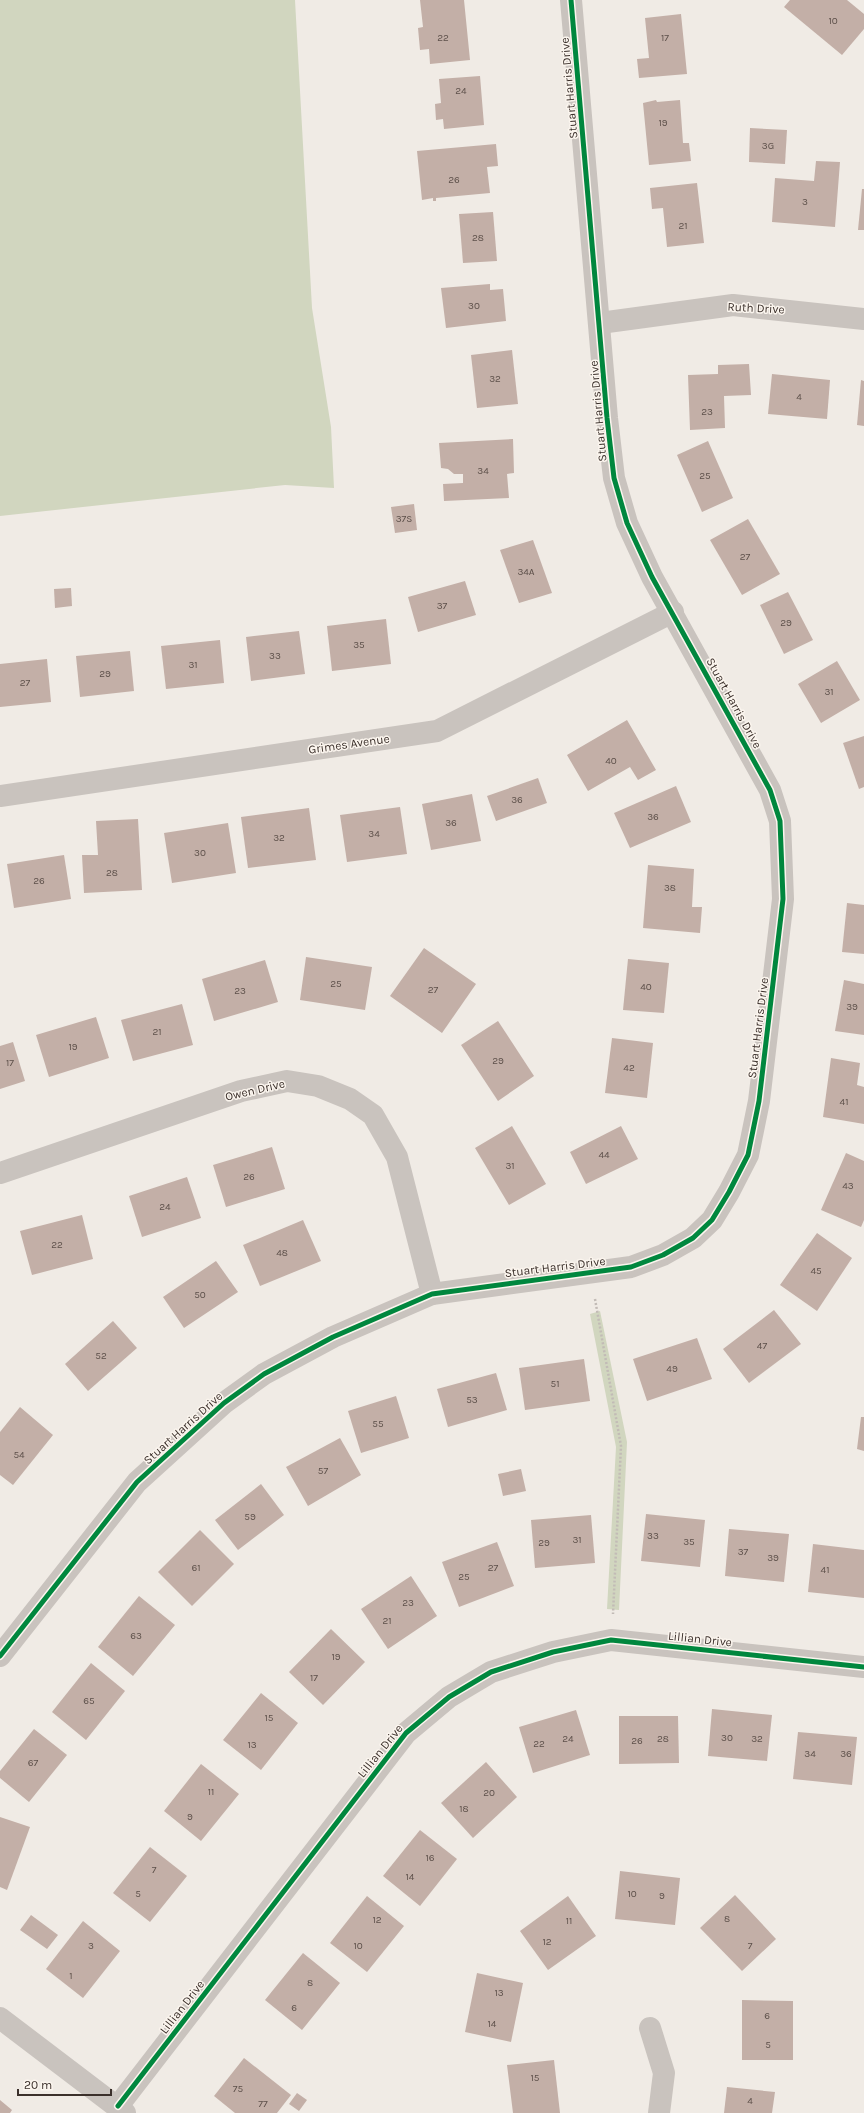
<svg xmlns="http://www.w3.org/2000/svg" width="864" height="2113" viewBox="0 0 864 2113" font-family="Karla,sans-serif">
	<rect width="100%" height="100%" fill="#f0ebe5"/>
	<g fill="#d1d6bf">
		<polygon points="0,0 295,0 312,308 331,427 334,488 285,485 0,516"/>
		<polygon points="600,1311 627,1442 619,1610 607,1609 616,1447 590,1314"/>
	</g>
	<g fill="#c3afa7">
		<polygon points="420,0 464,0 470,60 430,64 429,49 420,50 418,28 423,27"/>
		<polygon points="790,0 847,0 864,14 864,29 842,55 784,7"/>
		<polygon points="681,14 687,74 639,78 637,59 649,58 645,18"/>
		<polygon points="480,76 484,125 444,129 443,119 436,120 435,104 441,103 439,79"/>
		<polygon points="656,100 657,102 680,100 683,143 689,143 691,161 649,165 643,103"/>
		<polygon points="750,128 787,130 785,164 749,162"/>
		<polygon points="496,144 498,166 487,167 490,193 436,198 436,201 433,201 433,198 422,200 417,151"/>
		<polygon points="816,161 840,162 835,227 772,222 775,178 814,181"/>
		<polygon points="697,183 704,243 667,247 663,208 652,209 650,188"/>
		<polygon points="862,189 864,189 864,230 858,230"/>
		<polygon points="493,212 497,261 463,263 459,214"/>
		<polygon points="490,284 490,290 503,289 506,321 446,328 441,288"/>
		<polygon points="512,350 518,404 477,408 471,355"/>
		<polygon points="749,364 751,395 724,396 725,428 690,430 688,375 718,374 718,365"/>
		<polygon points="772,374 830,380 827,419 768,414"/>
		<polygon points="861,380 864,381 864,426 857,425"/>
		<polygon points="513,439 514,473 507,474 509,498 444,501 443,484 463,483 463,474 454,474 448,469 441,468 439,443"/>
		<polygon points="708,441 733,498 702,512 677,455"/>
		<polygon points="414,504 417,530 395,533 391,507"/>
		<polygon points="748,519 780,574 742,595 710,540"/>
		<polygon points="533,540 552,593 519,603 500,550"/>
		<polygon points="465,581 476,615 418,632 408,597"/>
		<polygon points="71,588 72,606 55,608 54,589"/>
		<polygon points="788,592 813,640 784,654 760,605"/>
		<polygon points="386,619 391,664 332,671 327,626"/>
		<polygon points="299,631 305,674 251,681 246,637"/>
		<polygon points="220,640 224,683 166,689 161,646"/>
		<polygon points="130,651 134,691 80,697 76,656"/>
		<polygon points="47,659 51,702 0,707 0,664"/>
		<polygon points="837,661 860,700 821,723 798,684"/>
		<polygon points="627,720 656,770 638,780 630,767 588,791 567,755"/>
		<polygon points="864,736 864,787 859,789 843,743"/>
		<polygon points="538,778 547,803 496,821 487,796"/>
		<polygon points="676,786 691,822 630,848 614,813"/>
		<polygon points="472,794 481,841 431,850 422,804"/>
		<polygon points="400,807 407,854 347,862 340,815"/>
		<polygon points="309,808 316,860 248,868 241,817"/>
		<polygon points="138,819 142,890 84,893 82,855 98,855 96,821"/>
		<polygon points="228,823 236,873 172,883 164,833"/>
		<polygon points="64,855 71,899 14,908 7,864"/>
		<polygon points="648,865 694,869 692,907 702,907 700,933 643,928"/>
		<polygon points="847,903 864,905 864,954 842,952"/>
		<polygon points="424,948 476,984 442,1033 390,996"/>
		<polygon points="306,957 372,967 365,1010 300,1000"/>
		<polygon points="628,959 669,963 664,1013 623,1010"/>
		<polygon points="265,960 278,1002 214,1021 202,979"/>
		<polygon points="844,980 864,984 864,1035 835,1031"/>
		<polygon points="182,1004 193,1045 133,1061 121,1020"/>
		<polygon points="96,1017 109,1058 49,1077 36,1035"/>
		<polygon points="498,1021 534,1076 498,1101 461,1045"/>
		<polygon points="612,1038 653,1043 647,1098 605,1093"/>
		<polygon points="13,1042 25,1081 0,1089 0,1046"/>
		<polygon points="831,1058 860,1063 857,1085 864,1087 864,1124 823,1117"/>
		<polygon points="512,1126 546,1184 509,1205 475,1148"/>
		<polygon points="621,1126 638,1159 586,1184 570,1152"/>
		<polygon points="272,1147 285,1189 226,1207 213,1165"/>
		<polygon points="846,1153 864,1161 864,1220 861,1227 821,1210"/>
		<polygon points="187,1177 201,1218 142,1237 129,1196"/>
		<polygon points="82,1215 93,1259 32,1275 20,1231"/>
		<polygon points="303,1220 321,1261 260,1286 243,1245"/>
		<polygon points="817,1233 852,1258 817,1311 780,1285"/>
		<polygon points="216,1261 238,1292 184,1328 163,1297"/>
		<polygon points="774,1310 801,1344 749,1383 723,1349"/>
		<polygon points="113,1321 137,1348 88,1391 65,1364"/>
		<polygon points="697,1338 712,1379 647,1401 633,1359"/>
		<polygon points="584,1359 590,1401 525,1410 519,1368"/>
		<polygon points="496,1373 507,1410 448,1427 437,1389"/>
		<polygon points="396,1396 409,1438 361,1453 348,1411"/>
		<polygon points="20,1407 53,1435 13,1485 0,1475 0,1432"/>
		<polygon points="861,1417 864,1417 864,1451 857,1449"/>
		<polygon points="340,1438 361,1475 308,1506 286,1467"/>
		<polygon points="521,1469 526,1491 503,1496 498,1474"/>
		<polygon points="261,1484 284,1515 238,1550 215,1520"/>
		<polygon points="646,1514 705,1520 700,1567 641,1561"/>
		<polygon points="591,1515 595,1563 535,1568 531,1520"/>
		<polygon points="729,1529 789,1534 784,1582 725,1576"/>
		<polygon points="200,1530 234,1564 192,1606 158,1572"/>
		<polygon points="497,1542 514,1586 459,1607 442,1562"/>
		<polygon points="813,1544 864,1550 864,1598 808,1592"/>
		<polygon points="411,1576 437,1616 388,1649 361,1609"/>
		<polygon points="139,1596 175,1625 133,1676 98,1647"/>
		<polygon points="331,1629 365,1662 323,1705 289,1672"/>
		<polygon points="91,1663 125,1691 86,1740 52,1712"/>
		<polygon points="261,1693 298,1723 261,1770 223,1740"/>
		<polygon points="712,1709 772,1715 767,1761 708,1756"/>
		<polygon points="576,1710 590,1755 533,1773 519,1727"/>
		<polygon points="619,1716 678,1716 679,1763 619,1764"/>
		<polygon points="34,1729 67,1755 29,1802 0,1778 0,1771"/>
		<polygon points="798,1732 857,1737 852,1785 793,1779"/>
		<polygon points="486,1762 517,1797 473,1838 441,1803"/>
		<polygon points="201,1764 239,1794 201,1841 164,1811"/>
		<polygon points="0,1817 30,1827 7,1890 0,1887"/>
		<polygon points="420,1830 457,1859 420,1906 383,1876"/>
		<polygon points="150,1847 187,1876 150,1922 113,1893"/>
		<polygon points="620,1871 680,1878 675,1925 615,1919"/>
		<polygon points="735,1895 776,1939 742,1971 700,1928"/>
		<polygon points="367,1896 404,1926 367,1972 330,1943"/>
		<polygon points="568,1896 596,1936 548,1970 520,1931"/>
		<polygon points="31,1915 58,1935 47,1949 20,1930"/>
		<polygon points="83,1921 120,1951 83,1998 46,1969"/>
		<polygon points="303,1953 340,1983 302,2030 265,2000"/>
		<polygon points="477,1973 523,1983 511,2042 465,2032"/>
		<polygon points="742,2000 793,2001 793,2060 742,2060"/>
		<polygon points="244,2058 291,2095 277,2113 235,2113 214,2096"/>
		<polygon points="554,2060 560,2113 513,2113 507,2065"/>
		<polygon points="727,2087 775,2092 772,2113 724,2113"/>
		<polygon points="297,2093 307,2100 299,2111 289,2104"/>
		<polygon points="0,2100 12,2110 10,2113 0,2113"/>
	</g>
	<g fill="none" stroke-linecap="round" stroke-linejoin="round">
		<polyline stroke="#c2bbb6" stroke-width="2.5" stroke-dasharray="2 2" stroke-linecap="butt" points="595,1299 621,1446 613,1614"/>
		<g stroke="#c9c3be" stroke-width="22">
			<polyline points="600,323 733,305 864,319"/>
			<polyline points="0,796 437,731 673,612"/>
			<polyline points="0,1173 241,1091 287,1081 318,1086 350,1099 373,1115 397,1157 432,1294"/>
			<polyline points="0,1656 137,1482 224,1403 264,1374 333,1337 432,1294 631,1267 663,1255 693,1238 712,1220 729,1192 748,1155 759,1101 783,899 780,821 770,790 652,577 627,523 614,478 607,418 571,0"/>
			<polyline points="0,2018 125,2113"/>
			<polyline points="650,2028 664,2073 659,2113"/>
			<polyline points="118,2106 406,1733 449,1697 491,1672 553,1652 611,1640 864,1667"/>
		</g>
		<defs>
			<g id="cycleway">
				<polyline points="0,1656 137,1482 224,1403 264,1374 333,1337 432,1294 631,1267 663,1255 693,1238 712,1220 729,1192 748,1155 759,1101 783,899 780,821 770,790 652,577 627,523 614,478 607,418 571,0"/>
				<polyline points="118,2106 406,1733 449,1697 491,1672 553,1652 611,1640 864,1667"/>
			</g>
		</defs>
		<use href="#cycleway" stroke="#fbf5ee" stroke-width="8"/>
		<use href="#cycleway" stroke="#00873e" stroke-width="5"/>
	</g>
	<g text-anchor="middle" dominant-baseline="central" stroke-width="3" stroke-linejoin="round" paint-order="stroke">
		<g font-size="10" fill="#5d504a">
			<text x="833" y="21">10</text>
			<text x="443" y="38">22</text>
			<text x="665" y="38">17</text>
			<text x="461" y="91">24</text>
			<text x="663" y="123">19</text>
			<text x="768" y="146">3G</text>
			<text x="454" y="180">26</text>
			<text x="805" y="202">3</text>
			<text x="683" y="226">21</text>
			<text x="478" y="238">28</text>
			<text x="474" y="306">30</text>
			<text x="495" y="379">32</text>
			<text x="799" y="397">4</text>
			<text x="707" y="412">23</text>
			<text x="483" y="471">34</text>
			<text x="705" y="476">25</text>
			<text x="404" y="519">37S</text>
			<text x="745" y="557">27</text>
			<text x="526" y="572">34A</text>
			<text x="442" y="606">37</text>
			<text x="786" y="623">29</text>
			<text x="359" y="645">35</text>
			<text x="275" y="656">33</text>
			<text x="193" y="665">31</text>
			<text x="105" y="674">29</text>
			<text x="25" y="683">27</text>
			<text x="829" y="692">31</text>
			<text x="611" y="761">40</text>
			<text x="517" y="800">36</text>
			<text x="653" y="817">36</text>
			<text x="451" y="823">36</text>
			<text x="374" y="834">34</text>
			<text x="279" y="838">32</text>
			<text x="200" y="853">30</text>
			<text x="112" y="873">28</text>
			<text x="39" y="881">26</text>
			<text x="670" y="888">38</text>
			<text x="336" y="984">25</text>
			<text x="646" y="987">40</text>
			<text x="433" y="990">27</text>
			<text x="240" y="991">23</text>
			<text x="852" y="1007">39</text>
			<text x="157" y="1032">21</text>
			<text x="73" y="1047">19</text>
			<text x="498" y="1061">29</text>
			<text x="10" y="1063">17</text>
			<text x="629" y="1068">42</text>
			<text x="844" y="1102">41</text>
			<text x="604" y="1155">44</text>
			<text x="510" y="1166">31</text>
			<text x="249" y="1177">26</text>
			<text x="848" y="1186">43</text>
			<text x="165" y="1207">24</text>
			<text x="57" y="1245">22</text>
			<text x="282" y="1253">48</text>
			<text x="816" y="1271">45</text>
			<text x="200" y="1295">50</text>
			<text x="762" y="1346">47</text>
			<text x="101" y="1356">52</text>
			<text x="672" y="1369">49</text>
			<text x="555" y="1384">51</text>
			<text x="472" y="1400">53</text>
			<text x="378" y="1424">55</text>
			<text x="19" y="1455">54</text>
			<text x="323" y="1471">57</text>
			<text x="250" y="1517">59</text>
			<text x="653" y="1536">33</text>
			<text x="577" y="1540">31</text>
			<text x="689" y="1542">35</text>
			<text x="544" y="1543">29</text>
			<text x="743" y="1552">37</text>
			<text x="773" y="1558">39</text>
			<text x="196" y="1568">61</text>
			<text x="493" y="1568">27</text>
			<text x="825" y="1570">41</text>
			<text x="464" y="1577">25</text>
			<text x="408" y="1603">23</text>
			<text x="387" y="1621">21</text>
			<text x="136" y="1636">63</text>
			<text x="336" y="1657">19</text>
			<text x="314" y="1678">17</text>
			<text x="89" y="1701">65</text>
			<text x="269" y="1718">15</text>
			<text x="727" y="1738">30</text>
			<text x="568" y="1739">24</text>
			<text x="663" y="1739">28</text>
			<text x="757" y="1739">32</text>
			<text x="637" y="1741">26</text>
			<text x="539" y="1744">22</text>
			<text x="252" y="1745">13</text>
			<text x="810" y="1754">34</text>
			<text x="846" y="1754">36</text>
			<text x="33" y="1763">67</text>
			<text x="211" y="1792">11</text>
			<text x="489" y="1793">20</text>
			<text x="464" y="1809">18</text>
			<text x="190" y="1817">9</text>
			<text x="430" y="1858">16</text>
			<text x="154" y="1870">7</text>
			<text x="410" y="1877">14</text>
			<text x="138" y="1894">5</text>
			<text x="632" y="1894">10</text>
			<text x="662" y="1896">9</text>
			<text x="727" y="1919">8</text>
			<text x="377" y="1920">12</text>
			<text x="569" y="1921">11</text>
			<text x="547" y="1942">12</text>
			<text x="91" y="1946">3</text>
			<text x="358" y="1946">10</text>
			<text x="750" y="1946">7</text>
			<text x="71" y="1976">1</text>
			<text x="310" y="1983">8</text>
			<text x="499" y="1993">13</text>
			<text x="294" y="2008">6</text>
			<text x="767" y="2016">6</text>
			<text x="492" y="2024">14</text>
			<text x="768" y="2045">5</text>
			<text x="535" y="2078">15</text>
			<text x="238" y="2089">75</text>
			<text x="750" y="2101">4</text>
			<text x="263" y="2104">77</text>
		</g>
		<g font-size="12" fill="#3b302b" stroke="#fbf5ee">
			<text transform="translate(569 88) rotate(-95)">Stuart Harris Drive</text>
			<text transform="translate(756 308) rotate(3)">Ruth Drive</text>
			<text transform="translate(598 411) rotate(-95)">Stuart Harris Drive</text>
			<text transform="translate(734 703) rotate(61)">Stuart Harris Drive</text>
			<text transform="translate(349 744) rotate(-8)">Grimes Avenue</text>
			<text transform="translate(758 1028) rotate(-83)">Stuart Harris Drive</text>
			<text transform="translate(255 1090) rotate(-13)">Owen Drive</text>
			<text transform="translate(555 1267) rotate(-7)">Stuart Harris Drive</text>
			<text transform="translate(183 1428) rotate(-42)">Stuart Harris Drive</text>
			<text transform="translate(700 1639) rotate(6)">Lillian Drive</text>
			<text transform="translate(380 1751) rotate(-51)">Lillian Drive</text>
			<text transform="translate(182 2007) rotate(-52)">Lillian Drive</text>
		</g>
	</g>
	<path d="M18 2089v6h93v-6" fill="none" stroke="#3b302b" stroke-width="2"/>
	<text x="24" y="2089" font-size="12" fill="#3b302b" stroke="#fbf5ee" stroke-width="3" paint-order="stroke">20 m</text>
</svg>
